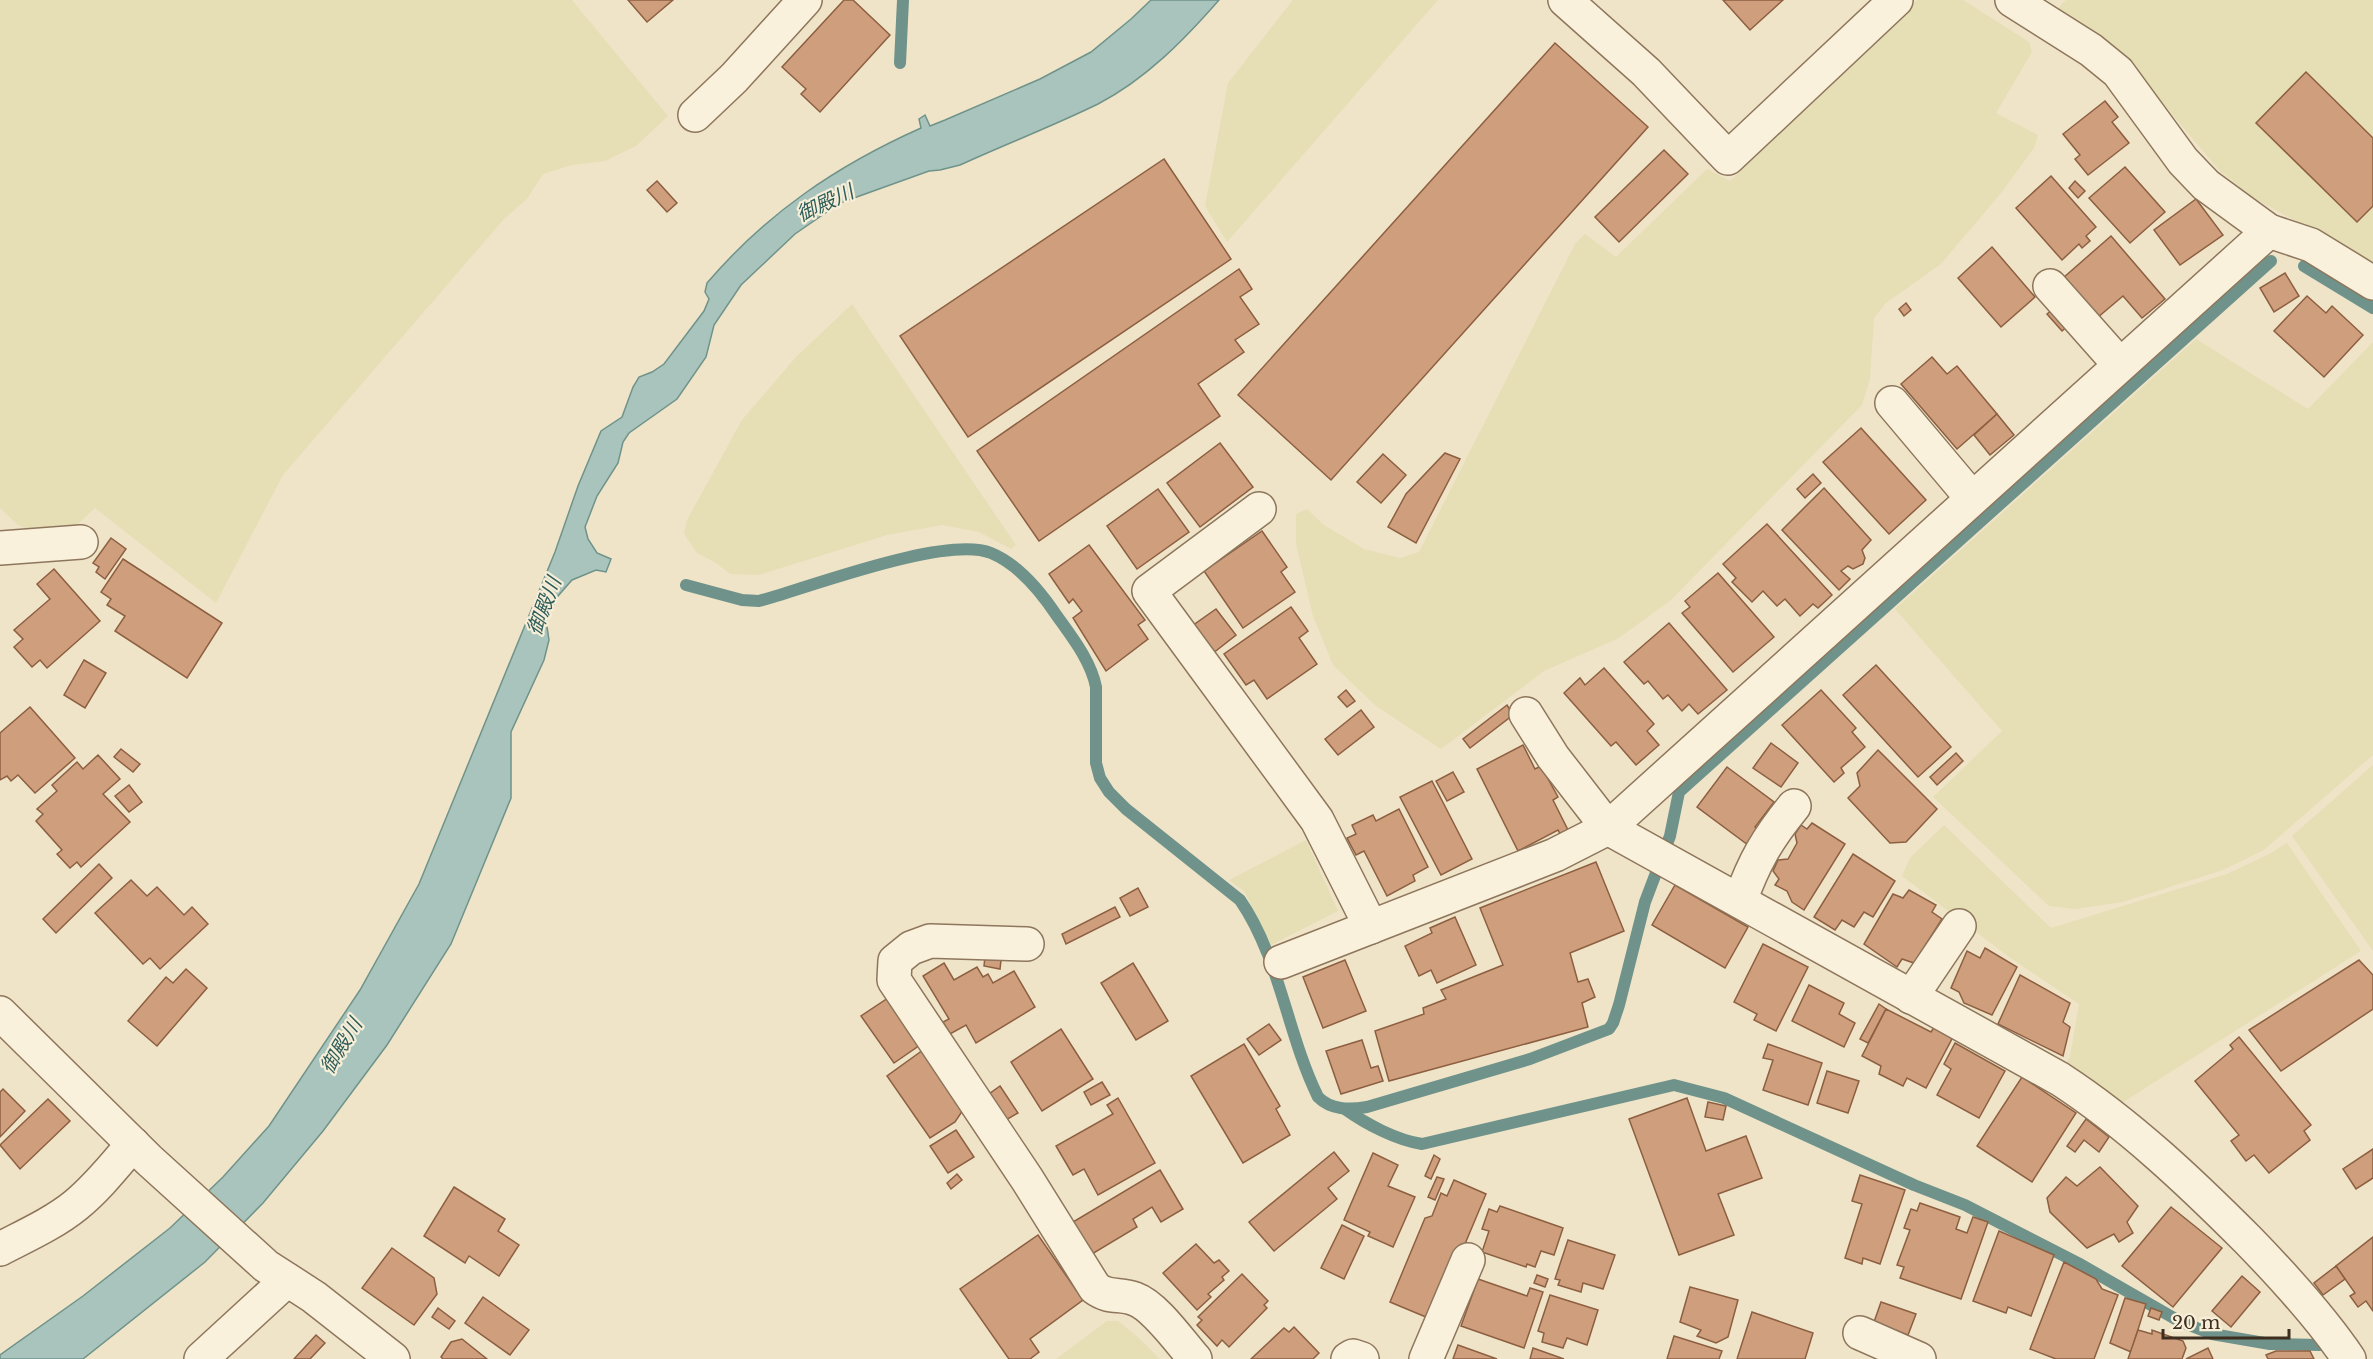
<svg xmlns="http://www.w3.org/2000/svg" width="2373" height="1359" viewBox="0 0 2373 1359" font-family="'Libre Baskerville','Noto Sans JP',serif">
	<rect width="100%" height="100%" fill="#f0e4c8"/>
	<g fill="#e6deb5">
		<polygon points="0,0 572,0 668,116 636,146 605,161 572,165 543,174 527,199 504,219 283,475 216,603 95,508 69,532 38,533 18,525 0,508"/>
		<polygon points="1293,0 1438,0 1227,242 1205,206 1228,83"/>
		<polygon points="1917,0 1963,0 2029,42 2032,52 1996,113 2038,135 2034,148 2001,193 1941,264 1886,303 1874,318 1870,379 1862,405 1671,600 1619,638 1544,671 1441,749 1376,706 1333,665 1313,616 1296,544 1296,514 1307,509 1324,525 1364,549 1400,558 1419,552 1575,244 1585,234 1616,257 1707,169 1730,181"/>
		<polygon points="2066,0 2373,0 2373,264 2252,197 2220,171 2130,65 2060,15 2059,7"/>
		<polygon points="852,304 1016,545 1011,549 979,532 942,525 887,535 759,575 730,574 716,563 697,553 684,534 687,520 742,420 796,357"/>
		<polygon points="2196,339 2308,409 2373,342 2373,755 2264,850 2223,870 2123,902 2075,909 2049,906 1933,797 2002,731 1895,609"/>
		<polygon points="2373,765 2373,951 2292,836"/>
		<polygon points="1944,825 2051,928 2227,874 2269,854 2287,843 2361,951 2114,1108 2060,1072 2070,1057 2079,1004 2012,959 1902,876 1910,858"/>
		<polygon points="1306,840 1338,911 1271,945 1244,891 1229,880"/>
		<polygon points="1107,1321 1118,1321 1140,1339 1160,1359 1056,1359"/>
	</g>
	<path fill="#a9c4bc" stroke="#6f938a" stroke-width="1.5" d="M1151 0H1219C1184 40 1146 79 1098 104 1053 126 1006 144 960 165L940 170 929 171 840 203 795 234 741 285 714 325 706 357 677 399 629 433 623 442 618 463 597 496 585 527 588 539 597 553 611 559 606 572 596 570 572 580 558 596 546 620 549 640 544 660 511 732V798L451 944 387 1045 323 1131 263 1203 205 1262 83 1359H0V1355L83 1296 170 1228 223 1177 269 1126 360 990 419 884 555 552 578 486 601 431 622 417 633 387 639 377 652 372 664 364 704 311 709 299 705 292 707 283C767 213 836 166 921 128L919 119 925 115 930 126 945 120 1040 79 1091 52 1131 19Z"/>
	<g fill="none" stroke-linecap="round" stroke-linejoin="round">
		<g stroke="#6f938a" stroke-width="12">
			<polyline points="900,63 903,0"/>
			<polyline points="2304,266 2373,308"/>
			<path d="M686 585 742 600 759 601C810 587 946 535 991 553 1018 564 1041 592 1057 616 1072 637 1091 661 1096 687V763L1100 778 1109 792 1126 809 1240 900C1280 958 1287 1034 1318 1097 1331 1110 1349 1110 1367 1107L1530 1059 1609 1029 1613 1023 1619 1005 1645 902 1670 836 1679 792 2271 261"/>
			<path d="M1345 1109C1366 1124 1396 1140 1422 1144L1674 1085 1724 1098 1914 1185 1965 1205 2078 1263 2179 1321 2212 1334 2270 1344 2320 1345"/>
		</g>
	</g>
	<g fill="#cf9f7d" stroke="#8d5f41" stroke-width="1.5">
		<polygon points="628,0 673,0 647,22"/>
		<polygon points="844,0 853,0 890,35 820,112 801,94 806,89 782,67"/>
		<polygon points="1723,0 1783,0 1750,30"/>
		<polygon points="1555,43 1648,127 1331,480 1238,395"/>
		<polygon points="2306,72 2373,138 2373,206 2357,222 2256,123"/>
		<polygon points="2105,101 2118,117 2112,122 2129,143 2088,175 2075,159 2080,155 2063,134"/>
		<polygon points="1664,150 1688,174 1619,242 1595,217"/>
		<polygon points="1164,159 1231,259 968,437 900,336"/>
		<polygon points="2125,167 2165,212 2130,243 2089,198"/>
		<polygon points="2051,176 2096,227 2086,236 2090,241 2082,248 2079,244 2062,260 2016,208"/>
		<polygon points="657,181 677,203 667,212 647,190"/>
		<polygon points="2075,181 2085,191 2078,198 2069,188"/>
		<polygon points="2196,199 2223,235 2180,265 2154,230"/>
		<polygon points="2111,236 2165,299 2142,318 2123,296 2097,318 2063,278"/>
		<polygon points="1992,247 2035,297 2001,327 1958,278"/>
		<polygon points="1239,269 1252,289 1240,297 1259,324 1235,340 1244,352 1198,384 1220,416 1039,541 977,451"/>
		<polygon points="2285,273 2299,296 2274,312 2260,288"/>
		<polygon points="2307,296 2326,313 2332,306 2363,335 2324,377 2274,331"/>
		<polygon points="1906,303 1911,310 1904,316 1899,309"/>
		<polygon points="2054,308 2069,325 2062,331 2047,314"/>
		<polygon points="1932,357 1947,374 1957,366 1997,414 1957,449 1901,384"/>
		<polygon points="1997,414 2014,435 1990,455 1974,435"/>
		<polygon points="1861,428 1926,500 1889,534 1823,462"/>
		<polygon points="1220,443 1253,487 1200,527 1167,483"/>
		<polygon points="1445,453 1460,459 1416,543 1388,527 1406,494"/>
		<polygon points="1383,454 1406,475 1381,503 1357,482"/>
		<polygon points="1813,474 1821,483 1805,498 1797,489"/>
		<polygon points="1824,488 1871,540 1862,550 1865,558 1863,564 1853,569 1848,566 1841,571 1850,579 1839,590 1782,530"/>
		<polygon points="1158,489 1189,532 1137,569 1107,526"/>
		<polygon points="1767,524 1832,595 1818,608 1813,604 1800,616 1785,599 1777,606 1763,591 1752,602 1732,582 1736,578 1723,564"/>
		<polygon points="1262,531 1287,567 1281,572 1295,592 1243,628 1204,571"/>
		<polygon points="111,538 126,549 105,579 96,572 99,567 93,563"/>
		<polygon points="1089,545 1145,620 1138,625 1148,639 1106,671 1073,618 1082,611 1073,599 1069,603 1049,574"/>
		<polygon points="123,559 222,623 187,678 115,631 125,616 107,605 111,599 101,592"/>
		<polygon points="54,569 100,621 47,668 40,660 32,667 14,647 23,639 14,630 50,599 37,584"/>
		<polygon points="1718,573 1774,637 1733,672 1682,613 1690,607 1685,601"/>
		<polygon points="1291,607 1308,631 1299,638 1317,664 1267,699 1254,680 1246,685 1224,654"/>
		<polygon points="1216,609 1236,635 1212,654 1192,626"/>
		<polygon points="1669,623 1727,690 1698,714 1689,704 1682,711 1668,695 1663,699 1648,681 1644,684 1624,662"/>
		<polygon points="84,660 106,673 85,708 64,695"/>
		<polygon points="1876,665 1951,747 1918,777 1843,695"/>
		<polygon points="1604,668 1654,724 1647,731 1659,745 1636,765 1616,742 1611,746 1564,693 1580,678 1585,685"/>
		<polygon points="1346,690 1355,701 1347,707 1338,697"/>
		<polygon points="1821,690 1856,728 1852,732 1865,747 1841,768 1844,773 1834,782 1782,725"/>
		<polygon points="1507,705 1513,715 1470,748 1463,739"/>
		<polygon points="30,707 75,758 35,793 18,775 11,781 7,776 0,780 0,733"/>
		<polygon points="1361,710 1374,727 1338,755 1325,739"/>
		<polygon points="1771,743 1798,763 1781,787 1753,768"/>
		<polygon points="1523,745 1535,769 1541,766 1558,797 1553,800 1570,834 1562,838 1558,830 1518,851 1477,769"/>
		<polygon points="121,749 140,764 133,772 114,757"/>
		<polygon points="1878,750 1937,809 1906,842 1890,843 1848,798 1860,786 1857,773"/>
		<polygon points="1956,753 1963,761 1937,785 1930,777"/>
		<polygon points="98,755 120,779 103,794 130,822 81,867 77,862 70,868 57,854 62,850 36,821 43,814 37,809 57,791 52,785 77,762 83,769"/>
		<polygon points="1727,767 1774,802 1755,827 1760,830 1748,845 1697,807"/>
		<polygon points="1453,772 1464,792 1447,801 1436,781"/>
		<polygon points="1432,781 1472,859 1441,875 1400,797"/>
		<polygon points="129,785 142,802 129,812 115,796"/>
		<polygon points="1399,809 1428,867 1413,875 1415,881 1387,896 1364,851 1356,855 1347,838 1356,834 1352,825 1373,815 1376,821"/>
		<polygon points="1812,823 1845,844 1804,910 1792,902 1787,891 1775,885 1779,879 1773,871 1778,860 1788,859 1797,843 1795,834 1801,825 1807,829"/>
		<polygon points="1853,854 1895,881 1873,917 1864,912 1854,927 1842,920 1835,930 1814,917"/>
		<polygon points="1596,862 1624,931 1570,953 1578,982 1588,979 1595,997 1582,1003 1588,1027 1389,1081 1375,1031 1424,1014 1423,1008 1446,999 1441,990 1503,965 1480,908"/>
		<polygon points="99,864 112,878 56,933 43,919"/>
		<polygon points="131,880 147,896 157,887 184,915 192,907 208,924 160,969 150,958 143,964 95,913"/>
		<polygon points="1675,885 1748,927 1725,968 1652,925"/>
		<polygon points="1138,888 1148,907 1130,916 1120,898"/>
		<polygon points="1909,890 1936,905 1932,912 1942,919 1914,963 1902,959 1897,967 1864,944 1893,894 1903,898"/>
		<polygon points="1115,907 1120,917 1066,944 1062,934"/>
		<polygon points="1455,917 1476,965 1437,983 1431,970 1419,976 1405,946 1432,933 1430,928"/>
		<polygon points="1763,944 1808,967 1776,1031 1754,1020 1757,1014 1734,1002"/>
		<polygon points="1985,948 2017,967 1992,1015 1964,1003 1959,992 1951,988 1967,951 1980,958"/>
		<polygon points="985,957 1001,960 1000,969 984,966"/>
		<polygon points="1345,960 1366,1011 1323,1028 1303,977"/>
		<polygon points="2359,960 2373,975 2373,1009 2281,1071 2249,1030"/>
		<polygon points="944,963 954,980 977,967 983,977 988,974 993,983 1014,971 1035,1007 976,1043 966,1025 950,1034 943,1022 949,1019 923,976"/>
		<polygon points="1133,963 1168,1021 1136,1040 1101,983"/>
		<polygon points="186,969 207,988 157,1046 128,1021 166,977 173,983"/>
		<polygon points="2020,975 2070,1003 2063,1022 2070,1027 2063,1056 1998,1024"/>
		<polygon points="1809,985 1844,1003 1839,1014 1855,1023 1844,1047 1792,1021"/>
		<polygon points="888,998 920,1045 894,1063 861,1016"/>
		<polygon points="1879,1004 1886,1009 1868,1043 1860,1039"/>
		<polygon points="1886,1009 1931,1032 1935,1026 1954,1035 1926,1088 1907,1078 1903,1086 1879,1074 1881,1066 1862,1056"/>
		<polygon points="1269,1024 1281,1040 1259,1055 1247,1039"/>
		<polygon points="1061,1029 1093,1079 1042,1111 1011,1062"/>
		<polygon points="2239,1037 2311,1125 2304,1131 2310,1140 2269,1173 2254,1155 2246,1161 2231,1141 2239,1135 2195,1081 2233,1049 2230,1045"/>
		<polygon points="1362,1040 1371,1068 1378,1066 1383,1081 1341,1094 1326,1051"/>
		<polygon points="1955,1043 2005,1071 1979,1118 1937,1095 1951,1069 1944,1064"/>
		<polygon points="1244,1044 1280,1106 1276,1109 1290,1135 1243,1163 1191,1076"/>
		<polygon points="1768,1044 1822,1063 1808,1105 1763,1090 1773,1060 1763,1058"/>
		<polygon points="923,1050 963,1110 955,1122 930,1138 887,1076"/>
		<polygon points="1827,1071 1859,1081 1848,1113 1817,1103"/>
		<polygon points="2022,1077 2076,1113 2032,1182 1977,1146"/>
		<polygon points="1102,1082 1110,1095 1091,1105 1084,1092"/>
		<polygon points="1000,1086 1018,1113 1006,1120 989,1094"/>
		<polygon points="3,1089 25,1111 0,1137 0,1092"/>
		<polygon points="1118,1098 1155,1163 1098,1195 1084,1169 1073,1175 1056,1146 1113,1114 1107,1105"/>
		<polygon points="1687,1098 1706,1151 1746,1136 1762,1178 1718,1194 1734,1235 1679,1255 1629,1119"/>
		<polygon points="48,1099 70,1121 20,1169 0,1145"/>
		<polygon points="1708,1102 1726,1106 1723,1120 1705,1117"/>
		<polygon points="2086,1119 2109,1137 2099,1152 2084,1140 2075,1152 2067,1146"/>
		<polygon points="956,1130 974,1157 948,1173 930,1146"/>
		<polygon points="2373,1149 2373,1178 2356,1189 2343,1169"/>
		<polygon points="1334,1152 1349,1171 1328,1188 1337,1199 1274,1251 1249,1222"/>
		<polygon points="1373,1153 1398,1165 1388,1186 1415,1197 1393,1247 1368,1236 1370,1232 1344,1220"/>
		<polygon points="1434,1155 1440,1159 1431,1179 1425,1176"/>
		<polygon points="2100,1167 2138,1206 2127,1222 2133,1233 2119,1242 2114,1234 2087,1248 2050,1212 2047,1198 2066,1177 2077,1186"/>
		<polygon points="1160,1170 1183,1209 1161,1222 1152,1207 1133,1219 1137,1227 1092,1254 1073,1222"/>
		<polygon points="957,1174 962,1180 951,1189 947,1183"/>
		<polygon points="1860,1175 1905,1190 1880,1264 1863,1258 1862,1264 1845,1258 1862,1204 1852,1201"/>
		<polygon points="1437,1177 1444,1179 1435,1200 1428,1197"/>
		<polygon points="1454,1180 1486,1194 1433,1320 1390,1302 1425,1218 1432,1216 1441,1193 1447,1196"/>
		<polygon points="454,1187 505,1219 498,1231 519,1245 499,1276 469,1256 465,1263 424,1236"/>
		<polygon points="1920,1203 1960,1217 1956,1229 1967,1233 1973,1217 1988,1222 1961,1299 1900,1278 1904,1267 1897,1265 1910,1230 1904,1228 1911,1209 1917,1211"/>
		<polygon points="1500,1206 1563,1228 1554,1255 1541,1251 1535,1267 1527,1264 1526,1267 1482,1252 1489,1231 1482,1229 1489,1209 1497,1212"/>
		<polygon points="2171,1207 2222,1248 2173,1307 2122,1266"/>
		<polygon points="1342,1225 1364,1236 1344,1279 1321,1268"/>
		<polygon points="1999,1231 2054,1255 2031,1316 2008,1307 2006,1313 1973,1301"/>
		<polygon points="1038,1235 1083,1300 1030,1339 1039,1352 1030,1359 1009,1359 960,1289"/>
		<polygon points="2373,1237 2373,1311 2366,1301 2358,1307 2350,1296 2355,1293 2336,1266"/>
		<polygon points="1568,1240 1615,1255 1603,1289 1583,1283 1581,1292 1558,1285 1560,1280 1555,1279"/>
		<polygon points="1196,1244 1214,1263 1219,1260 1229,1271 1222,1277 1224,1280 1208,1294 1211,1297 1197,1310 1163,1273"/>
		<polygon points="392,1248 434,1278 437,1294 414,1325 362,1288"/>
		<polygon points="2064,1262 2096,1279 2102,1289 2118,1295 2094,1359 2056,1359 2030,1349"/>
		<polygon points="2336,1266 2345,1279 2323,1295 2314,1283"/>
		<polygon points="1242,1274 1268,1301 1264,1305 1267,1308 1229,1347 1222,1340 1217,1346 1197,1325 1202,1320 1198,1317"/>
		<polygon points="1537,1275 1548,1279 1545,1287 1534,1283"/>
		<polygon points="2242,1276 2260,1292 2231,1327 2212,1311"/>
		<polygon points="1478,1279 1527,1296 1530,1288 1543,1292 1524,1348 1461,1326"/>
		<polygon points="1690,1287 1738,1300 1728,1337 1716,1343 1697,1336 1701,1330 1680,1322"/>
		<polygon points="1550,1295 1598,1310 1587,1345 1567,1338 1563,1348 1542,1342 1544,1333 1538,1331"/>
		<polygon points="483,1297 529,1330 510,1355 465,1323"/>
		<polygon points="2125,1298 2146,1304 2131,1352 2110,1343"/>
		<polygon points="1881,1302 1916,1314 1908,1335 1874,1322"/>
		<polygon points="438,1308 455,1321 449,1329 432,1317"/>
		<polygon points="2151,1308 2162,1312 2159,1320 2148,1316"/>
		<polygon points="1752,1312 1813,1333 1805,1359 1737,1359"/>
		<polygon points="1294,1327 1319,1353 1313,1359 1251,1359 1284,1328 1289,1332"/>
		<polygon points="2138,1330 2152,1334 2152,1330 2183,1341 2186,1348 2182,1359 2128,1359"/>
		<polygon points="316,1335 325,1343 310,1359 294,1359"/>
		<polygon points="1674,1336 1722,1351 1719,1359 1667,1359"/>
		<polygon points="462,1339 487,1359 443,1359 441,1357 451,1342"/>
		<polygon points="1458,1345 1497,1359 1453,1359"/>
		<polygon points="1533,1348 1564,1359 1530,1359"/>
		<polygon points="2208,1348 2213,1359 2186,1359"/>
		<polygon points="2276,1351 2310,1351 2314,1359 2268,1359 2266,1355"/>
	</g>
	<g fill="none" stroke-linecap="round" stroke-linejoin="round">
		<defs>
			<g id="minor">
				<polyline points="1565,0 1646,72 1728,158 1896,0"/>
				<polyline points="2012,0 2091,50 2118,72 2183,161 2206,185 2269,231 2311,245 2373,283"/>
				<polyline points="695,115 734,78 805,0"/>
				<polyline points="2050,286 2120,365"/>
				<polyline points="1892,403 1972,498"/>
				<polyline points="1259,509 1149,591 1317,820 1371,927"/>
				<polyline points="0,548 81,542"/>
				<path d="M1526 714 1553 757 1608 828 2060 1079C2129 1124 2190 1182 2248 1240 2284 1277 2320 1316 2349 1359"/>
				<path d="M1740 901C1754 862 1767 839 1794 806"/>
				<path d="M1027 944 930 941 911 948 895 961 894 980 1027 1179 1095 1288C1110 1299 1120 1293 1135 1299 1155 1306 1180 1342 1195 1359"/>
				<polyline points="1281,962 1555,855 1608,828 2269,231"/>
				<polyline points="1911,997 1959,926"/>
				<polyline points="0,1013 149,1160 266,1266 314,1297 393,1359"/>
				<path d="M0 1249C25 1236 54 1223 76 1205 98 1187 115 1165 133 1144"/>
				<polyline points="1860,1333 1919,1359"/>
				<polyline points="201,1359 287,1280"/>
				<polyline points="1348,1359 1353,1356 1362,1359"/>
				<polyline points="1426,1359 1468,1260"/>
			</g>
		</defs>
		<use href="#minor" stroke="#8d765c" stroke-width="36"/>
		<use href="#minor" stroke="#faf1dc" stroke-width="33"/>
	</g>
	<g text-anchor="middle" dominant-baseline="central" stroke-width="4.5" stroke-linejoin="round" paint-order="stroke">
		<g font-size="20" font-style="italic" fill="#2f5d5a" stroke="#f7eed8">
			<text transform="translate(825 203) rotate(-25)">御殿川</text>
			<text transform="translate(544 606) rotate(-69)">御殿川</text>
			<text transform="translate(341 1046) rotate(-59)">御殿川</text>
		</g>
	</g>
	<path d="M2163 1329v9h126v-9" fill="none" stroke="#3d2e20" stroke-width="3"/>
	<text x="2172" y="1329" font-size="18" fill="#3d2e20" stroke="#f7eed8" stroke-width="4.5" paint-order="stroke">20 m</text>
</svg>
